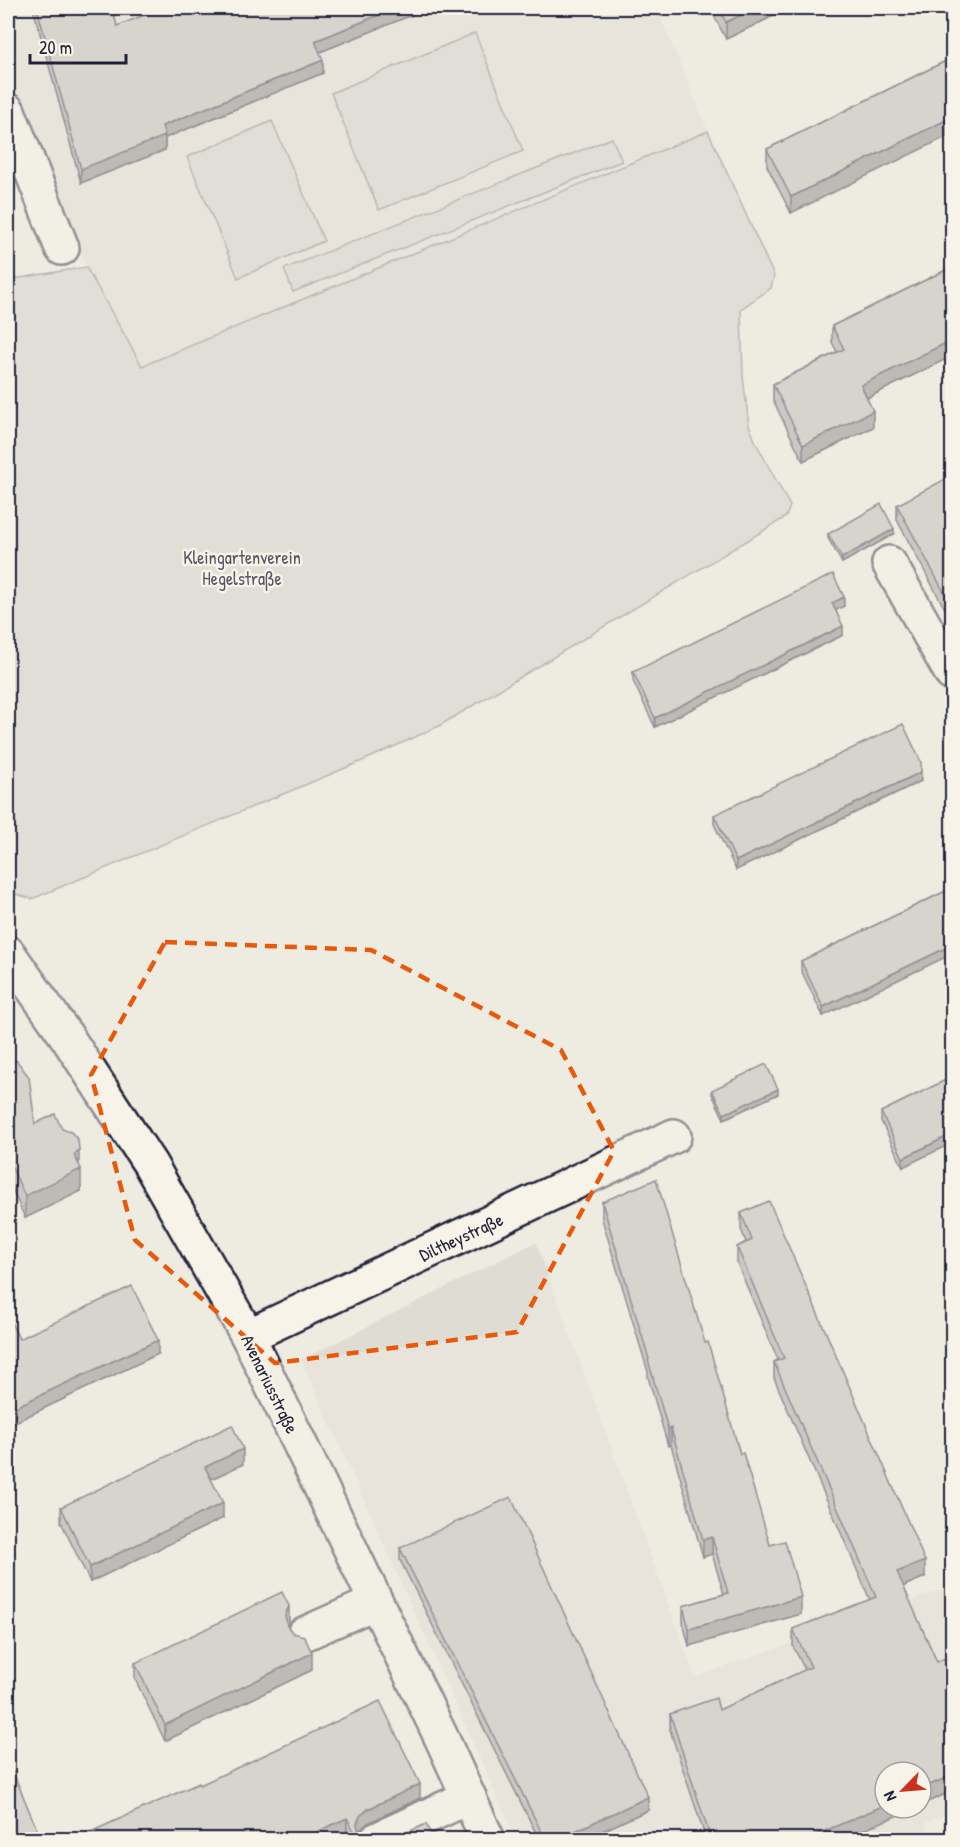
<svg xmlns="http://www.w3.org/2000/svg" width="960" height="1847" viewBox="0 0 960 1847" font-family="'Patrick Hand',sans-serif">
	<rect width="100%" height="100%" fill="#eeebe1"/>
	<filter id="ink" filterUnits="userSpaceOnUse"><feTurbulence type="fractalNoise" baseFrequency=".0167" numOctaves="2"/><feDisplacementMap in="SourceGraphic" scale="12" xChannelSelector="R" yChannelSelector="G"/><feConvolveMatrix kernelMatrix="1 2 1 2 8 2 1 2 1" color-interpolation-filters="sRGB"/></filter>
	<g filter="url(#ink)">
		<g fill="#dfdcd4" fill-rule="evenodd">
			<polygon points="8,8 657,8 708,131 142,366 86,267 8,83"/>
			<path d="M536 1242 695 1677 952 1586V1811L925 1824 932 1839H516L301 1360ZM885 1772H921V1808H885Z"/>
		</g>
		<g fill="#d1cdc9" stroke="#7a7882" stroke-width="1.5">
			<polygon points="475,33 523,151 379,210 331,93"/>
			<polygon points="272,121 324,241 238,278 187,157"/>
			<polygon points="708,131 774,276 771,288 741,309 743,376 749,425 756,443 790,506 786,517 439,726 367,759 32,899 8,892 8,280 86,267 142,366"/>
			<polygon points="612,138 622,161 293,292 284,269"/>
		</g>
		<g fill="none" stroke-linecap="round" stroke-linejoin="round">
			<defs>
				<g id="minor">
					<polyline points="8,111 62,248"/>
					<polyline points="889,563 952,674"/>
					<polyline points="8,953 67,1037 150,1164 248,1336 442,1739 488,1840"/>
					<polyline points="248,1336 674,1136"/>
					<polyline points="304,1634 376,1602"/>
					<polyline points="376,1840 469,1797"/>
				</g>
			</defs>
			<use href="#minor" stroke="#22223b" stroke-width="38"/>
			<use href="#minor" stroke="#f7f3e8" stroke-width="33"/>
		</g>
		<g fill="#a19e9d" stroke="#22223b" stroke-width="1.5">
			<polygon points="33,8 112,8 117,26 429,8 320,52 323,73 165,138 165,150 81,183"/>
			<polygon points="710,8 790,8 726,39"/>
			<polygon points="952,58 791,213 767,166 767,149"/>
			<polygon points="952,267 952,356 867,398 873,427 803,461 773,400 773,384 837,352 832,342 832,326"/>
			<polygon points="952,479 952,622 897,520 897,505"/>
			<polygon points="828,534 894,534 842,563 828,538"/>
			<polygon points="844,606 836,610 843,635 655,727 633,681 633,672"/>
			<polygon points="921,781 736,870 714,824 714,815"/>
			<polygon points="952,888 823,1016 801,970 801,961"/>
			<polygon points="8,1059 35,1124 79,1164 81,1191 25,1218 8,1180"/>
			<polygon points="952,1077 903,1167 881,1121 881,1112"/>
			<polygon points="712,1090 778,1094 724,1119 712,1094"/>
			<polygon points="602,1202 705,1343 740,1454 770,1545 801,1614 689,1646 683,1623 683,1606 724,1594 712,1554 703,1557 671,1445 668,1446 648,1377 648,1372 602,1219"/>
			<polygon points="741,1213 925,1577 903,1586 937,1662 952,1655 952,1791 843,1839 706,1839 670,1730 670,1714 719,1710 805,1670 793,1646 793,1629 870,1600 774,1378 774,1362 778,1360 737,1263 737,1247 746,1242 741,1229"/>
			<polygon points="8,1316 19,1339 158,1354 13,1423 8,1411"/>
			<polygon points="243,1464 211,1479 223,1518 90,1582 61,1522 61,1507"/>
			<polygon points="400,1548 648,1810 585,1839 539,1839 400,1560"/>
			<polygon points="289,1622 288,1626 312,1670 165,1741 135,1679 135,1663"/>
			<polygon points="200,1785 420,1798 368,1823 360,1830 359,1834 364,1839 351,1839 347,1831 330,1839 75,1839"/>
		</g>
		<g fill="#838180" stroke="#22223b" stroke-width="1.5">
			<polygon points="396,8 429,8 315,54 315,41"/>
			<polygon points="756,8 790,8 726,39 726,22"/>
			<polygon points="323,60 323,73 165,138 165,150 81,183 81,169 162,126"/>
			<polygon points="952,117 952,134 791,213 791,197"/>
			<polygon points="952,340 952,356 861,401 861,385"/>
			<polygon points="873,411 873,427 803,461 803,445"/>
			<polygon points="894,529 894,534 842,563 842,558"/>
			<polygon points="844,597 844,606 832,612 832,603"/>
			<polygon points="843,626 843,635 655,727 655,718"/>
			<polygon points="921,772 921,781 736,870 736,861"/>
			<polygon points="952,945 952,954 823,1016 823,1007"/>
			<polygon points="778,1089 778,1094 724,1119 724,1114"/>
			<polygon points="952,1134 952,1143 903,1167 903,1158"/>
			<polygon points="79,1150 79,1171 81,1169 81,1191 25,1218 25,1196 74,1155"/>
			<polygon points="158,1340 158,1354 13,1423 13,1408"/>
			<polygon points="671,1428 671,1445 668,1446 668,1429"/>
			<polygon points="243,1449 243,1464 205,1482 205,1467"/>
			<polygon points="223,1503 223,1518 90,1582 90,1567"/>
			<polygon points="712,1537 712,1554 703,1557 703,1540"/>
			<polygon points="925,1561 925,1577 897,1589 897,1572"/>
			<polygon points="801,1597 801,1614 689,1646 689,1629"/>
			<polygon points="289,1606 289,1622 285,1631 285,1615"/>
			<polygon points="312,1653 312,1670 165,1741 165,1725"/>
			<polygon points="952,1775 952,1791 921,1805 921,1789"/>
			<polygon points="420,1784 420,1798 368,1823 360,1830 357,1838 357,1824 360,1816 368,1809"/>
			<polygon points="648,1797 648,1810 585,1839 558,1839"/>
			<polygon points="885,1805 885,1808 914,1808 843,1839 806,1839"/>
			<polygon points="347,1818 347,1831 330,1839 301,1839"/>
			<polygon points="212,1835 212,1839 203,1839"/>
		</g>
		<g fill="#bbb8b7" stroke="#22223b" stroke-width="1.5">
			<polygon points="37,8 112,8 117,26 162,8 396,8 315,41 323,60 162,126 165,136 81,169"/>
			<polygon points="718,8 756,8 726,22"/>
			<polygon points="952,58 952,117 791,197 767,149"/>
			<polygon points="952,267 952,340 861,385 873,411 803,445 773,384 844,349 832,326"/>
			<polygon points="951,476 952,479 952,607 897,505"/>
			<polygon points="881,504 894,529 842,558 828,534"/>
			<polygon points="833,574 844,597 832,603 843,626 655,718 633,672"/>
			<polygon points="903,724 921,762 921,772 736,861 714,815"/>
			<polygon points="952,888 952,945 823,1007 801,961"/>
			<polygon points="8,1059 17,1061 29,1077 35,1124 55,1114 62,1129 71,1132 78,1140 79,1150 74,1155 81,1169 25,1196 8,1159"/>
			<polygon points="766,1064 778,1089 724,1114 712,1090"/>
			<polygon points="952,1077 952,1134 903,1158 881,1112"/>
			<polygon points="656,1179 705,1343 708,1342 740,1454 743,1453 770,1545 785,1541 801,1597 689,1629 683,1606 728,1593 712,1537 703,1540 671,1428 668,1429 648,1360 649,1359 602,1202"/>
			<polygon points="769,1201 925,1561 897,1572 937,1662 952,1655 952,1775 921,1789 921,1772 885,1772 885,1805 806,1839 711,1839 670,1714 716,1698 719,1710 811,1667 793,1629 876,1597 774,1362 784,1358 737,1247 752,1240 741,1213"/>
			<polygon points="132,1286 158,1340 13,1408 8,1396 8,1316 19,1339"/>
			<polygon points="232,1425 243,1449 205,1467 223,1503 90,1567 61,1507"/>
			<polygon points="511,1497 648,1797 558,1839 545,1839 400,1548"/>
			<polygon points="282,1592 289,1606 285,1615 287,1626 293,1633 304,1636 312,1653 165,1725 135,1663"/>
			<polygon points="380,1701 420,1784 368,1809 360,1816 357,1824 359,1833 364,1839 358,1839 347,1818 301,1839 214,1839 212,1835 203,1839 75,1839 199,1783 200,1785"/>
			<polygon points="8,1760 41,1839 8,1839"/>
			<polygon points="426,1824 433,1839 392,1839"/>
		</g>
	</g>
	<path d="M0 0H960V1847H0ZM165 942 371 950 561 1050 614 1151 517 1332 275 1363 135 1240 91 1075Z" fill="#eeebe1" fill-opacity=".55" fill-rule="evenodd"/>
	<path fill="none" stroke="#e8590c" stroke-width="4.5" stroke-dasharray="12 8" stroke-linejoin="round" d="M165 942 371 950 561 1050 614 1151 517 1332 275 1363 135 1240 91 1075Z"/>
	<g text-anchor="middle" dominant-baseline="central" stroke-width="5" stroke-linejoin="round" paint-order="stroke">
		<g font-size="18" fill="#575566" stroke="#f7f3e8">
			<text x="242" y="557">Kleingartenverein<tspan x="242" dy="21">Hegelstraße</tspan></text>
		</g>
		<g font-size="18" fill="#22223b" stroke="#f7f3e8">
			<text transform="translate(461 1237) rotate(-25)">Diltheystraße</text>
			<text transform="translate(270 1384) rotate(64)">Avenariusstraße</text>
		</g>
	</g>
	<rect width="960" height="1847" fill="none" stroke="#f7f3e8" stroke-width="30"/>
	<rect x="15" y="15" width="930" height="1817" fill="none" stroke="#22223b" stroke-width="2" filter="url(#ink)"/>
	<g transform="translate(903 1790) rotate(245)"><circle r="28" fill="#f7f3e8" stroke="#a29fa3" stroke-width="1.5"/>
	<path d="M0-4.5L10 22L0 15L-10 22Z" fill="#c8321e"/>
	<text y="-9" font-size="16" font-weight="bold" text-anchor="middle" fill="#22223b">N</text>
	</g>
	<path d="M30 54v9h96v-9" fill="none" stroke="#22223b" stroke-width="3"/>
	<text x="39" y="54" font-size="18" fill="#22223b" stroke="#f7f3e8" stroke-width="4.5" paint-order="stroke">20 m</text>
</svg>
